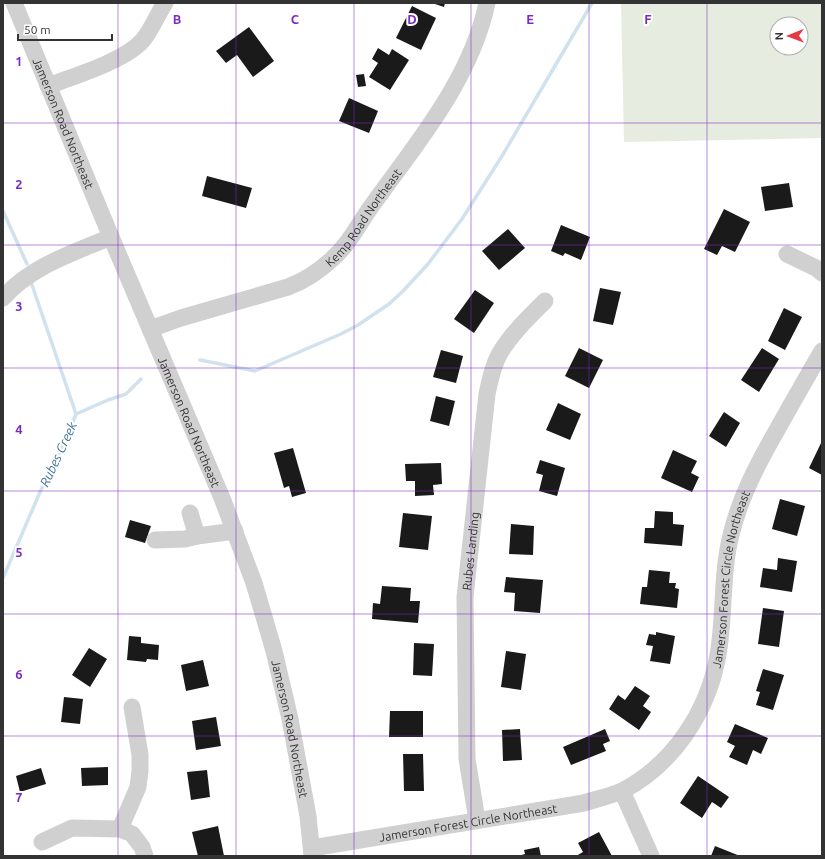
<svg xmlns="http://www.w3.org/2000/svg" width="825" height="859" viewBox="0 0 825 859" font-family="Ubuntu,sans-serif">
	<rect width="100%" height="100%" fill="#fff"/>
	<path fill="#e6ecdf" fill-rule="evenodd" d="M621 3H822V138L624 142ZM777 24H801V48H777Z"/>
	<g fill="none" stroke-linecap="round" stroke-linejoin="round">
		<g stroke="#cfe2ee" stroke-width="3.5">
			<polyline points="3,211 27,264"/>
			<polyline points="200,360 255,371 341,334 358,325 389,304 403,291 428,264 462,219 502,156 592,3"/>
			<polyline points="76,414 108,400 126,394 141,379"/>
			<polyline points="3,578 40,492 65,442 76,414 31,282"/>
		</g>
	</g>
	<g fill="#1a1a1a">
		<polygon points="432,3 445,3 444,7"/>
		<polygon points="412,6 436,18 421,50 396,38"/>
		<polygon points="249,27 274,61 253,77 237,55 226,63 216,51"/>
		<polygon points="378,48 389,55 392,49 409,60 390,90 369,77 378,63 372,59"/>
		<polygon points="364,74 366,86 358,87 356,75"/>
		<polygon points="349,98 378,111 369,133 339,121"/>
		<polygon points="207,176 252,188 246,208 202,196"/>
		<polygon points="789,183 793,207 765,211 761,187"/>
		<polygon points="724,209 750,222 735,252 722,246 717,255 704,249"/>
		<polygon points="561,225 590,237 581,260 565,253 563,256 551,251"/>
		<polygon points="508,229 525,248 499,270 482,251"/>
		<polygon points="600,288 621,292 613,325 593,321"/>
		<polygon points="475,290 494,303 474,333 454,319"/>
		<polygon points="784,308 802,317 785,350 768,341"/>
		<polygon points="579,348 603,360 589,388 565,376"/>
		<polygon points="762,348 779,359 759,392 741,380"/>
		<polygon points="441,350 463,356 456,383 433,377"/>
		<polygon points="436,396 455,401 449,426 430,421"/>
		<polygon points="558,403 581,414 570,440 546,430"/>
		<polygon points="724,412 740,423 726,447 709,436"/>
		<polygon points="822,441 822,475 809,468"/>
		<polygon points="293,448 306,493 292,497 289,486 284,488 274,453"/>
		<polygon points="673,450 697,461 691,473 699,477 692,492 661,478"/>
		<polygon points="540,460 565,468 557,496 539,491 543,475 536,473"/>
		<polygon points="441,463 442,484 433,485 434,495 415,496 415,481 406,481 405,464"/>
		<polygon points="780,499 805,506 797,536 772,529"/>
		<polygon points="655,511 673,512 673,524 684,525 682,546 644,543 645,528 654,528"/>
		<polygon points="403,513 432,516 428,550 399,547"/>
		<polygon points="130,520 151,526 145,543 125,537"/>
		<polygon points="511,524 534,526 533,555 509,554"/>
		<polygon points="778,558 797,561 792,592 760,587 763,568 777,570"/>
		<polygon points="649,570 670,572 669,583 676,583 675,588 679,589 677,608 640,604 642,587 647,587"/>
		<polygon points="506,577 543,580 540,613 514,611 515,593 504,592"/>
		<polygon points="382,586 411,588 410,601 420,601 418,623 372,619 373,603 380,604"/>
		<polygon points="763,608 784,611 779,647 758,644"/>
		<polygon points="656,632 675,636 670,664 650,661 653,646 646,645 649,634 656,635"/>
		<polygon points="129,636 141,637 141,643 159,645 158,660 147,659 146,662 127,660"/>
		<polygon points="414,643 434,644 432,676 413,675"/>
		<polygon points="89,648 107,659 90,687 72,675"/>
		<polygon points="506,651 526,654 521,690 501,687"/>
		<polygon points="203,660 209,686 186,691 181,665"/>
		<polygon points="763,669 784,675 773,710 756,705 760,692 756,691"/>
		<polygon points="635,686 650,696 643,706 651,712 639,730 609,709 618,695 625,700"/>
		<polygon points="64,697 83,699 80,724 61,722"/>
		<polygon points="390,711 423,711 423,737 389,737"/>
		<polygon points="216,717 221,746 196,750 192,721"/>
		<polygon points="735,724 768,738 761,754 753,750 747,765 729,757 735,746 727,742"/>
		<polygon points="520,729 522,760 503,761 502,730"/>
		<polygon points="605,729 610,741 603,744 606,751 571,765 563,747"/>
		<polygon points="403,754 423,754 424,791 404,791"/>
		<polygon points="108,767 108,785 82,786 81,768"/>
		<polygon points="41,768 46,784 20,792 16,776"/>
		<polygon points="207,770 210,797 191,800 187,772"/>
		<polygon points="698,776 729,797 721,808 712,802 702,818 680,803"/>
		<polygon points="218,826 224,856 198,856 192,832"/>
		<polygon points="599,832 612,856 576,856 583,852 578,843"/>
		<polygon points="715,846 740,856 711,856"/>
		<polygon points="539,847 541,856 518,856 525,854 524,850"/>
	</g>
	<g fill="none" stroke-linecap="round" stroke-linejoin="round">
		<g stroke="#d0d0d0" stroke-width="17">
			<path id="s1" d="M14 3 111 237 222 498 254 583 274 651 290 719 308 816 312 856"/>
			<path d="M48 86C74 76 125 61 143 40 152 29 157 15 165 3"/>
			<polyline points="787,254 816,268 822,273"/>
			<path d="M3 298C31 266 73 253 111 237"/>
			<path id="s2" d="M150 329 181 318 288 287C304 281 318 272 331 260 349 245 359 223 373 204 417 143 471 79 487 3"/>
			<polyline points="190,513 197,536 235,531"/>
			<polyline points="155,540 185,539 197,536"/>
			<polyline points="622,791 651,856"/>
			<path id="s3" d="M477 820 467 759 465 597 487 394C490 380 493 365 500 353 512 333 529 317 545 301"/>
			<polyline points="120,829 138,787 140,771 140,755 132,707"/>
			<polyline points="42,842 72,828 120,829 132,834 142,847 145,856"/>
			<path id="s4" d="M312 848 584 803C597 799 610 796 622 791 674 764 708 711 718 655 725 615 721 574 731 535 740 497 758 463 777 430 792 403 807 377 822 351"/>
		</g>
	</g>
	<path fill="none" stroke="#7b2cbf" stroke-width="1" stroke-opacity="0.55" d="M118 3V856M236 3V856M354 3V856M471 3V856M589 3V856M707 3V856M3 123H822M3 245H822M3 368H822M3 491H822M3 614H822M3 736H822"/>
	<g text-anchor="middle" dominant-baseline="central" stroke-width="4" stroke-linejoin="round" paint-order="stroke">
		<g font-size="12" fill="#333" stroke="#fff">
			<text stroke="none"><textPath href="#s1" startOffset="130">Jamerson Road Northeast</textPath></text>
			<text stroke="none"><textPath href="#s2" startOffset="249">Kemp Road Northeast</textPath></text>
			<text stroke="none"><textPath href="#s1" startOffset="454">Jamerson Road Northeast</textPath></text>
			<text stroke="none"><textPath href="#s3" startOffset="270">Rubes Landing</textPath></text>
			<text stroke="none"><textPath href="#s4" startOffset="565">Jamerson Forest Circle Northeast</textPath></text>
			<text stroke="none"><textPath href="#s1" startOffset="778">Jamerson Road Northeast</textPath></text>
			<text stroke="none"><textPath href="#s4" startOffset="158">Jamerson Forest Circle Northeast</textPath></text>
		</g>
		<g font-size="13" font-style="italic" fill="#3f7597" stroke="#fff">
			<text transform="translate(58 454) rotate(-65)">Rubes Creek</text>
		</g>
	</g>
	<g font-size="13" text-anchor="middle" font-weight="bold" fill="#7b2cbf" stroke="#fff" stroke-width="4" stroke-linejoin="round" paint-order="stroke">
		<text x="177" y="24">B</text>
		<text x="295" y="24">C</text>
		<text x="412" y="24">D</text>
		<text x="530" y="24">E</text>
		<text x="648" y="24">F</text>
		<text x="19" y="66">1</text>
		<text x="19" y="189">2</text>
		<text x="19" y="311">3</text>
		<text x="19" y="434">4</text>
		<text x="19" y="557">5</text>
		<text x="19" y="679">6</text>
		<text x="19" y="802">7</text>
	</g>
	<rect width="825" height="859" fill="none" stroke="#333333" stroke-width="8"/>
	<g transform="translate(789 36) rotate(269)"><circle r="19" fill="#ffffff" stroke="#adadad"/>
	<path d="M0-3L7 15L0 10L-7 15Z" fill="#e63946"/>
	<text y="-6" font-size="11" font-weight="bold" text-anchor="middle" fill="#333333">N</text>
	</g>
	<path d="M18 34v6h94v-6" fill="none" stroke="#333333" stroke-width="2"/>
	<text x="24" y="34" font-size="12" fill="#333333" stroke="#ffffff" stroke-width="3" paint-order="stroke">50 m</text>
</svg>
